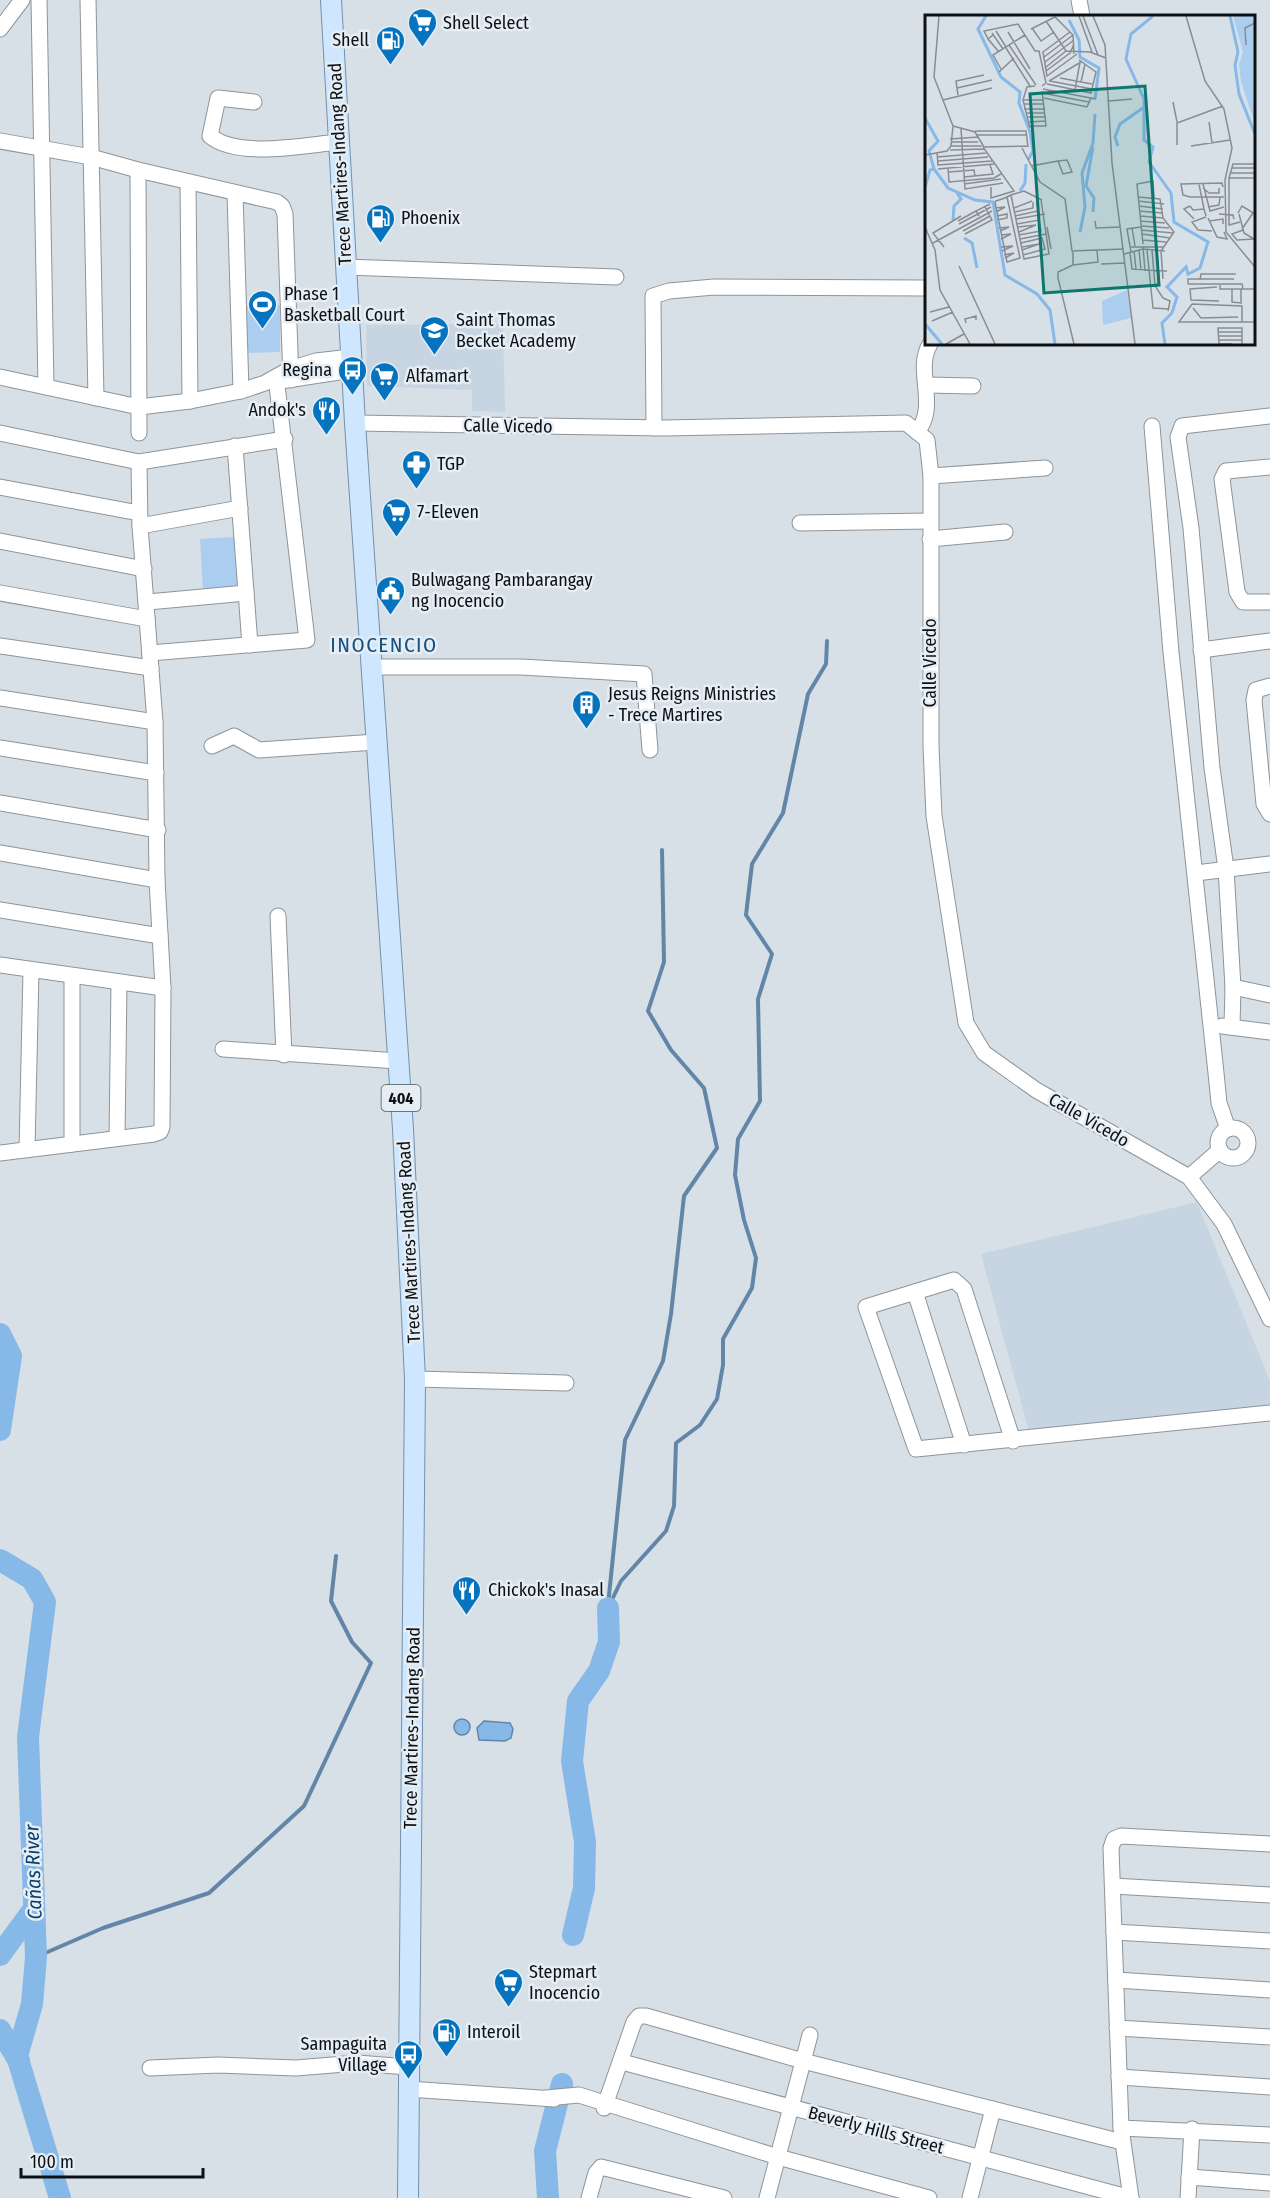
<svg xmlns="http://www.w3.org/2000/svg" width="1270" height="2198" viewBox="0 0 1270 2198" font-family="'Fira Sans Condensed',sans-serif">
	<rect width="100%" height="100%" fill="#d8e0e7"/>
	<g fill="#c7d4e1">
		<polygon points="503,324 505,412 472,411 472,390 367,386 366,325"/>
		<polygon points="1197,1202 1270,1381 1270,1406 1029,1432 981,1254"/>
	</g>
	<g fill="#abcdef">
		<polygon points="280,305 280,352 247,353 246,306"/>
		<polygon points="234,537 238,588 203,590 200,539"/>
	</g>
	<g fill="#86b8e8" stroke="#6286a8" stroke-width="1.5">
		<circle cx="462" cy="1727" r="8"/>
		<polygon points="484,1721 510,1723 513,1729 511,1738 505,1741 479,1740 477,1728"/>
	</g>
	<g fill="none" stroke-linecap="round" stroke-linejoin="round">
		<g stroke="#6286a8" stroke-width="4">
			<polyline points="608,1605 625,1440 663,1361 671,1314 684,1196 717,1148 704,1088 671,1050 648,1011 664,962 662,850"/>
			<polyline points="608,1608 621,1581 666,1531 674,1506 676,1443 700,1425 717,1399 723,1365 723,1339 752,1288 756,1258 744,1220 735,1175 738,1139 760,1101 758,999 772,954 746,915 752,864 783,813 808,694 826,664 827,641"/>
			<polyline points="36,1957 103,1928 209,1893 304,1806 371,1663 352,1642 331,1601 336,1556"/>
		</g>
		<g stroke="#86b8e8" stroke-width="22">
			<polyline points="0,1334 11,1356 0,1430"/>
			<polyline points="0,1560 32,1579 45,1602 28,1737 36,1957 32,2004 17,2056 60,2198"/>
			<polyline points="573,1935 584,1888 585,1842 572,1761 578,1701 599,1671 609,1642 608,1608"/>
			<polyline points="0,1955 33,1910"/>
			<polyline points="0,2030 19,2061"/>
			<polyline points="548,2198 545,2151 562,2084"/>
		</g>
		<defs>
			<g id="minor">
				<polyline points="39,0 46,387"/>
				<polyline points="88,0 96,398"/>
				<polyline points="1079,0 1082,16"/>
				<polyline points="0,29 22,0"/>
				<path d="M254 102 218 98 210 136C239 159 304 145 339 142"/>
				<polyline points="0,141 91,157 138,170 277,202 282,206 285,214 291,380"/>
				<polyline points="138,170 139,433"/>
				<polyline points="188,182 190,401"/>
				<polyline points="235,193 241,391"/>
				<polyline points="346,267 616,277"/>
				<polyline points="0,377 139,407 190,401 241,391 265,383 290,369 316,361 351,357"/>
				<polyline points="280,381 352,370"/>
				<polyline points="927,385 973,386"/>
				<polyline points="355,423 665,428 906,423 927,440 931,476 931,747 934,816 966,1023 984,1053 1036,1090 1189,1177 1224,1224 1270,1319"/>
				<polyline points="1152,426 1171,652 1216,1073 1219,1103 1228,1129"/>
				<polyline points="654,428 653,296 669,291 714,287 926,288"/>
				<path d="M917 432C939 406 914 370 930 344"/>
				<polyline points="0,433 139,462 285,439"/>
				<polyline points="235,446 250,645"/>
				<polyline points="1270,467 1226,471 1222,479 1237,592 1243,602 1270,602"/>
				<polyline points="931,476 1045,468"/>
				<polyline points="0,487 139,513"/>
				<polyline points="800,523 929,521"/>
				<polyline points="140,526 240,508"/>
				<polyline points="930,539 1005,532"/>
				<polyline points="0,541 144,569"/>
				<polyline points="0,593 147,619"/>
				<polyline points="148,602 246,593"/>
				<polyline points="0,646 151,668"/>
				<polyline points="1201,650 1270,641"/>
				<polyline points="150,653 307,640 276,377"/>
				<polyline points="371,667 521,667 644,674 650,750"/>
				<polyline points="1270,686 1256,690 1254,700 1264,804 1270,814"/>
				<polyline points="0,698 155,722"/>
				<polyline points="212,746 234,736 259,750 376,742"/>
				<polyline points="0,748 156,773"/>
				<polyline points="0,803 158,830"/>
				<polyline points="0,853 157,880"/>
				<polyline points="1196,873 1270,864"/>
				<polyline points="0,910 160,936"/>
				<polyline points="278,916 284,1055"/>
				<polyline points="0,965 163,988"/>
				<polyline points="72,976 72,1144"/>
				<polyline points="1233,987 1270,995"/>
				<polyline points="1222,1026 1270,1032"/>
				<polyline points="1232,1026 1233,987 1226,869 1212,768 1191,528 1178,437 1182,426 1270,416"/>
				<polyline points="223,1049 398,1061"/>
				<circle cx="1233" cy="1143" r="15"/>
				<polyline points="117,1138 119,982"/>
				<polyline points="27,1149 31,971"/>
				<polyline points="0,1153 154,1134 160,1132 162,1127 163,988 157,880 155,722 140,526 139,462"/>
				<polyline points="1189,1177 1220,1150"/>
				<polyline points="915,1292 964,1445"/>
				<polyline points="415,1379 566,1383"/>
				<polyline points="1013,1441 964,1289 954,1280 866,1307 916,1449 1270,1413"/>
				<polyline points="1113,1886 1270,1895"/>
				<polyline points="1114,1932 1270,1941"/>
				<polyline points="1116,1980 1270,1990"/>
				<polyline points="1117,2028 1270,2037"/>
				<polyline points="622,2062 1131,2198"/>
				<polyline points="150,2068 218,2065 296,2068 357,2063 408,2067"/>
				<polyline points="1119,2077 1270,2087"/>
				<polyline points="408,2089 554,2099"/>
				<polyline points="546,2098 579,2095 778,2157 929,2198"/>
				<polyline points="604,2108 634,2022 639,2016 646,2016 803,2061 1122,2142"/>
				<polyline points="1121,2128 1270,2135"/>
				<polyline points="1189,2177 1270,2183"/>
				<polyline points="589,2198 596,2173 601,2167 724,2198"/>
				<polyline points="767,2198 810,2035"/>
				<polyline points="970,2198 993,2109"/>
				<polyline points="1131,2198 1121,2128 1111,1848 1114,1839 1121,1836 1270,1844"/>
				<polyline points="1188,2198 1192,2129"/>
			</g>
			<polyline id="major" points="331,0 355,423 403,1129 415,1379 408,2198"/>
		</defs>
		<use href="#minor" stroke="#8d949a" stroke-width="17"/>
		<use href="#major" stroke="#7590ab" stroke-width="22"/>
		<use href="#minor" stroke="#fff" stroke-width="15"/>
		<use href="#major" stroke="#cee6fe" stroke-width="20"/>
	</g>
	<defs>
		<symbol id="supermarket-pin" viewBox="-11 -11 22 30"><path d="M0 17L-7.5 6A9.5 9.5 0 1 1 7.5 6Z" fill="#0573be" stroke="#e5edf5"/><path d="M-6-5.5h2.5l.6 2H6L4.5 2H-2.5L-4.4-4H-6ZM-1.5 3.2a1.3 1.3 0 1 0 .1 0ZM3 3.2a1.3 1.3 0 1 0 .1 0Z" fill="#fff"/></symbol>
		<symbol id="fuel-pin" viewBox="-11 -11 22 30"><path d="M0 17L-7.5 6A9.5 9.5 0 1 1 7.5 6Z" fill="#0573be" stroke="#e5edf5"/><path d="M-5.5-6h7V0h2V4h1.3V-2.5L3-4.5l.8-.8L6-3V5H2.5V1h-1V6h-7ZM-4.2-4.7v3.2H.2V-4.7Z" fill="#fff"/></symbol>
		<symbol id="stadium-pin" viewBox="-11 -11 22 30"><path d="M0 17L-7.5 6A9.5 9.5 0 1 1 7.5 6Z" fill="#0573be" stroke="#e5edf5"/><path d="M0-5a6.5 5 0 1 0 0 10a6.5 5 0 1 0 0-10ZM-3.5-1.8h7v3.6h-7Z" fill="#fff"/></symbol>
		<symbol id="school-pin" viewBox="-11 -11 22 30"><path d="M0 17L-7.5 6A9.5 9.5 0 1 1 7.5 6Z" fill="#0573be" stroke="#e5edf5"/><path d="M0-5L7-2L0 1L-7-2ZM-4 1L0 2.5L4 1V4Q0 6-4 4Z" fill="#fff"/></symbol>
		<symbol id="bus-pin" viewBox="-11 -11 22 30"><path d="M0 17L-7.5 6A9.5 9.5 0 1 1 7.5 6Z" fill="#0573be" stroke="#e5edf5"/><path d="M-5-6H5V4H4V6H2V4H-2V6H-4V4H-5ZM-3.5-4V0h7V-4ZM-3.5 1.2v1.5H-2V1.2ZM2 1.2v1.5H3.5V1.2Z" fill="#fff"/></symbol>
		<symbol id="restaurant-pin" viewBox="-11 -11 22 30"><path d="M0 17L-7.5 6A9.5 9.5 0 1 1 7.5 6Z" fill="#0573be" stroke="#e5edf5"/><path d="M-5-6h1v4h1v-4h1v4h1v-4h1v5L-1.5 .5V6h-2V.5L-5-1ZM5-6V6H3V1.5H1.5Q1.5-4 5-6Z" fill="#fff"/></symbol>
		<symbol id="pharmacy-pin" viewBox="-11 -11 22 30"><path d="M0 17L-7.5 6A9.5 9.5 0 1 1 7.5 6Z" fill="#0573be" stroke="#e5edf5"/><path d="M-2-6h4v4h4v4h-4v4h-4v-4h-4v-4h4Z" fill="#fff"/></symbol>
		<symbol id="civic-pin" viewBox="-11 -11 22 30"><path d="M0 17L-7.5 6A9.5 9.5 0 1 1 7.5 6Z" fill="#0573be" stroke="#e5edf5"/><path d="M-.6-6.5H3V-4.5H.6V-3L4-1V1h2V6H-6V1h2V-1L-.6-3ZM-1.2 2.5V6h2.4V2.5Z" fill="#fff"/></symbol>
		<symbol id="building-pin" viewBox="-11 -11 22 30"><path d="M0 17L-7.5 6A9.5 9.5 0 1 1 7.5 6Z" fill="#0573be" stroke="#e5edf5"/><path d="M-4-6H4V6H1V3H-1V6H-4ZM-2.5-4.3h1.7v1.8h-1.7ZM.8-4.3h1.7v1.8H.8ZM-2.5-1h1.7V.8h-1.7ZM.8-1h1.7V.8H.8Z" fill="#fff"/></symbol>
	</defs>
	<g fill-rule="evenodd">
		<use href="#supermarket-pin" x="406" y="6" width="33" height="45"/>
		<use href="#fuel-pin" x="374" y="24" width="33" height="45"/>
		<use href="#fuel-pin" x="364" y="202" width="33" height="45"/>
		<use href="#stadium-pin" x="246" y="288" width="33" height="45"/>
		<use href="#school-pin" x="418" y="314" width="33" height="45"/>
		<use href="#bus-pin" x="336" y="354" width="33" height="45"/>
		<use href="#supermarket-pin" x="368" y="360" width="33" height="45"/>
		<use href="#restaurant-pin" x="310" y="394" width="33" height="45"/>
		<use href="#pharmacy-pin" x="400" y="448" width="33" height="45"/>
		<use href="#supermarket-pin" x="380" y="496" width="33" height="45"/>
		<use href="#civic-pin" x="374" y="574" width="33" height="45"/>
		<use href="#building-pin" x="570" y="688" width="33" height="45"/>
		<use href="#restaurant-pin" x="450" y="1574" width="33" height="45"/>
		<use href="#supermarket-pin" x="492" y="1966" width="33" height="45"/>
		<use href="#fuel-pin" x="430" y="2016" width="33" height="45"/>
		<use href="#bus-pin" x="392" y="2038" width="33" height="45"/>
	</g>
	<g text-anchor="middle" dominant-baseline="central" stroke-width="5" stroke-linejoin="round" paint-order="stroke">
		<rect fill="#e5edf5" stroke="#4e5357" stroke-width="1.5" x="381.5" y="1085" width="39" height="26" rx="4.5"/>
		<g font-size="16" font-weight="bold" fill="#0e1113">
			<text x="401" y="1098">404</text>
		</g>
		<g font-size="18" fill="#0e1113" stroke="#e5edf5" text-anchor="start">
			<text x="443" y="23">Shell Select</text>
			<text x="369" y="40" text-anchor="end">Shell</text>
			<text x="401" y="218">Phoenix</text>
			<text x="284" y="294">Phase 1<tspan x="284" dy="21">Basketball Court</tspan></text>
			<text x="456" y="320">Saint Thomas<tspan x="456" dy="21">Becket Academy</tspan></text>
			<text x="332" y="370" text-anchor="end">Regina</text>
			<text x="406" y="376">Alfamart</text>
			<text x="306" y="410" text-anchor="end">Andok's</text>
			<text x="437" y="464">TGP</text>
			<text x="417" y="512">7-Eleven</text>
			<text x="411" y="580">Bulwagang Pambarangay<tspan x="411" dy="21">ng Inocencio</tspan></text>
			<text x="608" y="694">Jesus Reigns Ministries<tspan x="608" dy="21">- Trece Martires</tspan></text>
			<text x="488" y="1590">Chickok's Inasal</text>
			<text x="529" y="1972">Stepmart<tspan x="529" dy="21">Inocencio</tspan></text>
			<text x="467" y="2032">Interoil</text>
			<text x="387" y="2044" text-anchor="end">Sampaguita<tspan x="387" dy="21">Village</tspan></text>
		</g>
		<g font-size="18" fill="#0e1113" stroke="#e5edf5">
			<text transform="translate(340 164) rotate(-93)">Trece Martires-Indang Road</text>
			<text transform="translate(508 426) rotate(1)">Calle Vicedo</text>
			<text transform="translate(930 663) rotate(-90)">Calle Vicedo</text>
			<text transform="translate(1089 1120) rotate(30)">Calle Vicedo</text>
			<text transform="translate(409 1242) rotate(-93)">Trece Martires-Indang Road</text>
			<text transform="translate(412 1728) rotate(-89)">Trece Martires-Indang Road</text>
			<text transform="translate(876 2130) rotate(15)">Beverly Hills Street</text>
		</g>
		<g font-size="20" font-style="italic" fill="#05406c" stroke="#e5edf5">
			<text transform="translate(33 1872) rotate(-92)">Cañas River</text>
		</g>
		<g font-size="21" letter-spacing="1.5" fill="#145080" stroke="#e5edf5">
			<text x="384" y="645">INOCENCIO</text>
		</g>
	</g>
	<g transform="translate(925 15)">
		<rect width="330" height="330" fill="#d8e0e7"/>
		<path d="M308 1H330V109L316 67 314 49 318 37ZM202 275 206 303 178 310 177 286Z" fill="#abcdef"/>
		<path fill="none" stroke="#86b8e8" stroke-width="3" d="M61 1 53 14 76 62 95 77 94 88 105 117 108 136 103 145M228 1 206 19 201 44 219 84V125L228 132 224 147 246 178 249 207 283 227 275 253 263 259 261 252 242 272 252 282 247 298 237 308 240 329M305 1 313 37 310 50 314 79 330 119M144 5 154 25 155 42 174 53 170 84M0 103 13 126 4 136 9 154 23 173 50 185 68 187 80 260 112 279 125 295 130 329M168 128 170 99M193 131 190 122 195 109 218 93M0 172 5 155 9 154M95 176 100 168 101 149M168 197 169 183 161 171 168 132M28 205 29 191 36 184 32 178M155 217 160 192 157 158 168 128M39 223 47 228 52 253M0 309 17 329"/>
		<path fill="none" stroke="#878d92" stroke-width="1.5" d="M154 1 167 37M158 1 173 40M168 1 180 30 187 148 210 329M261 1 280 66 299 94 307 133 300 165 301 217 330 252M121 6 141 36 165 37 181 43M107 13 116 26 129 17M106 14 130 2 148 20 149 39M71 16 81 32M83 17 105 54M145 17 118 37 122 61 152 39M67 18 78 34M68 20 63 24 74 37M63 24 59 16 93 9 110 36H114L121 68 117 71M84 30 111 70M321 30 320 13 330 8M81 33 105 71M119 42 148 20M120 47 149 25M121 52 141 36M76 54 68 40 100 20M121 56 145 38 149 29M74 57 89 43M135 63 167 69M124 66 156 47M125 66 167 74M156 67 160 49M122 69 166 78 171 57 154 45M32 73 67 65M118 74 171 84M150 75 155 47M117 78 164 87M33 80 31 66 59 60M119 83 162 92 166 83M18 85 67 73M99 85H119M184 86 207 84M248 87 252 107M99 89H119M99 94H120M101 98H120M102 102H121M103 107 121 106M284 107 287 128M28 111 50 117 59 132 103 131M104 111H121L117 76M105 113 98 85 102 72 110 71M36 114 40 174 78 168M50 116H101L103 132M52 120H102M25 124 53 122M26 127H53M252 130V108L298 91M26 131H57M266 131 305 125M58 132 89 176 66 183V172M97 133 115 167 140 184 147 236 199 234M25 135 59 134M12 137 13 150 67 146M0 140 22 136 26 131 28 111 9 62 14 1M12 142 61 138M13 146 63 142M330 149H308L304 163H330M106 151 133 146 142 145 147 157 138 159 133 146M23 153 24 167 69 163 76 159M307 153H330M13 154 69 149M24 157 49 155 50 161M305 158H330M39 162 68 159 65 150M304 163V210L315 207M39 169 76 164M274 169 279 194M278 169 285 196 299 192M298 172 297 168 256 169 258 180 265 182H299M278 173 284 178H294V173M86 180 99 244 124 239 116 185M82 182 95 243 82 247 70 187 71 186 80 183 86 180 99 176 117 185M213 182 235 184 238 203 249 217 236 236 238 264M213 186 239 189M214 191 238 194M265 191 268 195 279 194 281 201M265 191 259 194 269 204M283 192 294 190 295 182M70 193 80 192 71 197M89 193 107 186M214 196 237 198M90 197 108 193V187M313 198 317 191 330 199M294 199 308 200 309 204M314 199 319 218 329 224M54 201 51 196 65 189M72 201 82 199V203L72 205M90 201 113 196 112 188M215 201 238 203M281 202 267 207 273 215 287 216M283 203 292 222 302 224 299 217M91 204 120 199M33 206 51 196M170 206 171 213 196 212M215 206 240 208M284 206 298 204V209M34 209 66 192M92 209 114 205 116 216 94 220M216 211 244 213M0 212 10 235 15 275 45 329M93 212 111 210 94 217M122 212 126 234M74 213 84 212 75 216M207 213 210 231M317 214 328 198M216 215 248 218M318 215 307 219 312 225 330 224M38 216 65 201M40 219 67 205 60 192M217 219 245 223M76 220 86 219 76 224M95 224 121 219M218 225 241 227M8 228 67 196M96 228 117 223 120 234 98 240M218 229 212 169 228 166 229 183M19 232 8 218 36 201M76 232 88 231 77 236M97 232 114 229 97 235M205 232H238M218 232 220 256M214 235 216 255M222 235 228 293 244 294M227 235 230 271 238 283 245 286 243 296M209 236 211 254M148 237V250L173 247 172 235M206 237 202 214 216 212M205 238 207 254 242 256M199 239 218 234 240 236M79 240 89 238 80 243M176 249 200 248M148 250 133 257V263L149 329M34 251 70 329M275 265 276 259H311M263 269H317L318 274M263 269V264H309M295 270V274H330M231 272 234 266 232 236M292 272 265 274 266 285 294 286M307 274V287L316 288V274M267 289 254 307H330M267 289 317 291V307M268 293 276 303 313 302M5 297 24 292M7 306 28 297M41 308 40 304 51 301V305M293 317H317M294 321H317M294 325H317M21 329 39 319M307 329H294L293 313H317V329"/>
		<path fill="#0f766e" fill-opacity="0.15" stroke="#0f766e" stroke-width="3" d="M220 71 234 270 119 278 105 79Z"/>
		<rect width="330" height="330" fill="none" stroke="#0e1113" stroke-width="3"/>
	</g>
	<path d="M21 2168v9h182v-9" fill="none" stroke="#0e1113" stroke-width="3"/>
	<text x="30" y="2168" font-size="18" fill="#0e1113" stroke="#e5edf5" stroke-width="4.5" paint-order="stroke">100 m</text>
</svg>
